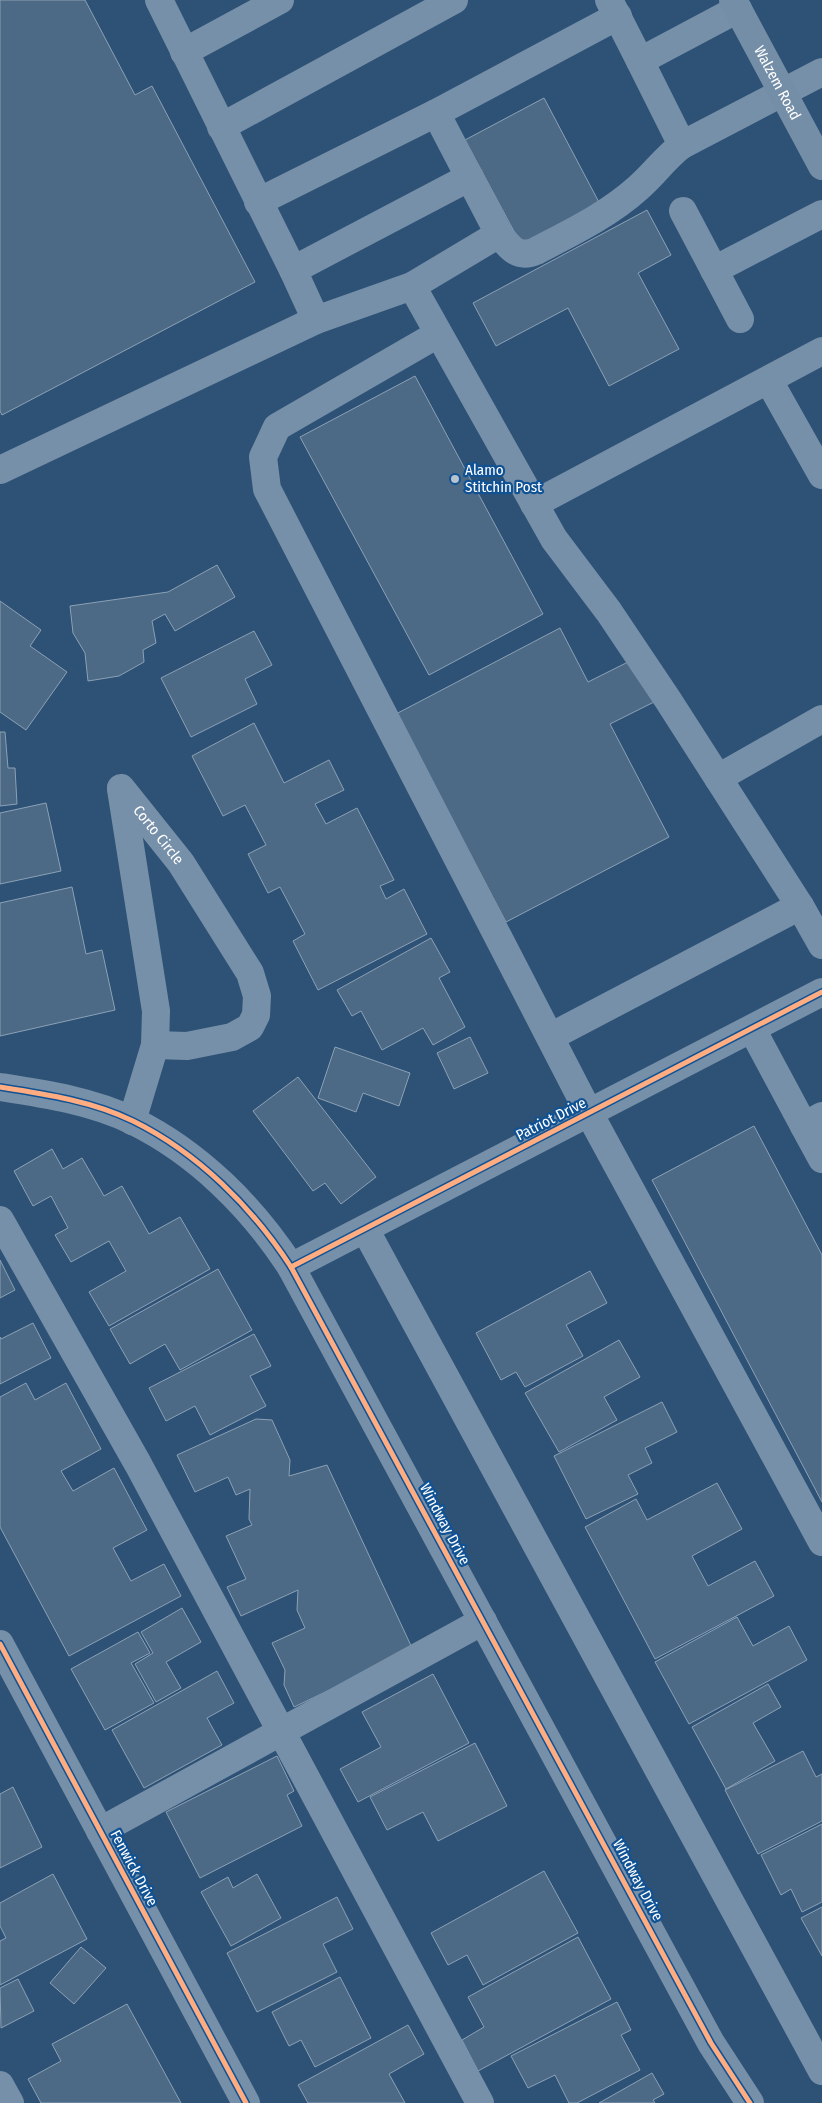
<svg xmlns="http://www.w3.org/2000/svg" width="822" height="2103" viewBox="0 0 822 2103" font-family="'Fira Sans Condensed',sans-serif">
	<rect width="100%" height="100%" fill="#2e5276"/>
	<g fill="#4c6985" stroke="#8ca1b6">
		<polygon points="0,0 85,0 135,95 152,86 255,282 2,415 0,411"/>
		<polygon points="544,98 602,208 524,250 465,140"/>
		<polygon points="647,210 671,255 638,273 679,349 609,386 568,308 496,346 473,303"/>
		<polygon points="415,376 543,614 429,675 300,437"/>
		<polygon points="217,565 235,597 175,631 165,614 152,621 156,643 143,650 144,662 119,676 88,681 85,653 73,633 70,606 168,592"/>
		<polygon points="0,601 41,630 30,646 67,672 26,730 0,712"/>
		<polygon points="560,628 588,682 632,660 654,702 610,724 669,837 506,922 396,714"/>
		<polygon points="254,631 272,665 245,679 257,704 191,737 161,678"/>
		<polygon points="254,723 284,783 329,760 344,790 315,804 326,824 357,808 394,880 380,886 386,899 404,889 427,934 318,990 293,941 305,934 280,887 268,893 248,854 266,845 245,805 223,816 192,756"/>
		<polygon points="0,732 5,732 8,768 15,768 17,804 0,806"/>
		<polygon points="46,803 61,871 0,884 0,813"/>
		<polygon points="72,887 86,954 102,950 115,1010 0,1036 0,903"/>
		<polygon points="431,938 450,972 439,978 465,1027 433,1045 423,1028 382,1050 361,1011 352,1016 337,990"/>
		<polygon points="470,1037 488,1073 454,1089 437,1053"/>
		<polygon points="335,1047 410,1073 399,1106 363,1093 356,1112 318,1098"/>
		<polygon points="298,1077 376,1177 341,1204 325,1183 313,1191 253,1111"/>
		<polygon points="754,1126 822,1255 822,1502 652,1180"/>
		<polygon points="52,1149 63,1169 82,1158 104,1196 122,1186 149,1234 180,1217 210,1269 109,1326 89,1292 126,1271 109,1241 71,1262 55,1235 68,1228 51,1196 33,1206 14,1171"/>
		<polygon points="0,1260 15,1290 0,1298"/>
		<polygon points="218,1269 252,1330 180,1370 165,1344 130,1364 110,1329"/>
		<polygon points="590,1271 607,1303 566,1325 583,1356 525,1387 516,1372 501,1380 476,1333"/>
		<polygon points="33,1323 51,1358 0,1384 0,1337 1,1339"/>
		<polygon points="254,1334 271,1366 250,1376 266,1406 210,1435 195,1406 166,1421 149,1388"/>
		<polygon points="619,1340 640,1377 604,1397 617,1420 559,1452 525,1393"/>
		<polygon points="26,1383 35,1400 66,1383 101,1449 61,1471 73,1491 114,1468 147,1530 113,1548 131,1581 164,1564 181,1596 69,1656 0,1527 0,1397"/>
		<polygon points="662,1402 677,1432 645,1448 652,1463 628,1475 638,1494 586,1519 554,1456"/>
		<polygon points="256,1419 272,1420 290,1460 289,1476 327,1465 413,1650 294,1707 284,1685 285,1670 272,1643 305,1628 297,1610 298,1590 241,1616 227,1587 246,1579 226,1536 252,1525 249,1519 250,1489 236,1495 228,1477 195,1492 177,1455"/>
		<polygon points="717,1483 742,1529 692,1556 708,1586 755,1561 774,1596 655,1659 585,1527 636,1499 647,1520"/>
		<polygon points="182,1608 201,1642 166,1662 181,1688 156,1702 135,1664 153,1653 141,1632"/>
		<polygon points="737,1617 753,1646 789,1626 807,1660 689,1724 655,1662"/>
		<polygon points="138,1632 150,1653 131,1663 154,1703 105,1730 71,1669"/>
		<polygon points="217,1671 234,1703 207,1718 222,1745 144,1788 112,1730"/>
		<polygon points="433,1674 469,1743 358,1802 340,1769 381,1747 362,1712"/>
		<polygon points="768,1684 781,1707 753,1723 775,1761 726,1789 692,1727"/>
		<polygon points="475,1743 507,1806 438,1841 423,1812 387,1830 370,1797"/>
		<polygon points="803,1751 816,1777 822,1774 822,1821 758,1854 725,1790"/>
		<polygon points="277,1756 294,1791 287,1795 302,1826 200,1878 166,1812"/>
		<polygon points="13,1787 42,1847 0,1868 0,1794"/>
		<polygon points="822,1824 822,1902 802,1912 791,1889 781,1895 761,1855"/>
		<polygon points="544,1871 578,1933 483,1985 467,1955 448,1965 431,1933"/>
		<polygon points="53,1874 87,1939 0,1985 0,1941 6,1938 0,1926 0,1903"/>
		<polygon points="257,1874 281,1918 231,1946 201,1892 228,1877 233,1888"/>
		<polygon points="337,1897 353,1929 323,1944 337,1972 257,2012 227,1953"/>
		<polygon points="822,1907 822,1956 801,1918"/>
		<polygon points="578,1937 611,1999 478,2071 462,2040 484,2027 468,1997"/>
		<polygon points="81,1947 106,1968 74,2004 50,1983"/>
		<polygon points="340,1977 371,2038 315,2067 301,2040 289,2046 272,2012"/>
		<polygon points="18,1979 34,2011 1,2028 0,1988"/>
		<polygon points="617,2002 631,2030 621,2035 640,2070 577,2103 569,2103 555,2075 528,2088 511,2056"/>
		<polygon points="127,2004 181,2103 41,2103 28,2079 61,2061 52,2044"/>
		<polygon points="408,2025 424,2054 389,2074 405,2103 308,2103 298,2085"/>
		<polygon points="652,2073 664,2094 653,2100 655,2103 599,2103"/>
	</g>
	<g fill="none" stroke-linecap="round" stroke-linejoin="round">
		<g stroke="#7790a9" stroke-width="28">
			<polyline points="159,0 293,270 316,320 412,286 554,539 609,612 668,700 800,906 822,945"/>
			<polyline points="609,0 640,61 738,9"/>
			<polyline points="184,52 280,0"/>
			<polyline points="640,61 682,145 822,72"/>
			<polyline points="221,127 454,0"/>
			<polyline points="258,202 436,113"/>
			<polyline points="683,211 740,319"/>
			<path d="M499 234C510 248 518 259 536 251 572 232 608 215 638 188 654 174 665 158 682 145"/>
			<polyline points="293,270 470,177"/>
			<polyline points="714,270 822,214"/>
			<polyline points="412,286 499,234 436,113 618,16"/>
			<polyline points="438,334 277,427 263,457 267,489 589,1113 822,1542"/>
			<polyline points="769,381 822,475"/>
			<polyline points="0,470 316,320"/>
			<polyline points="534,504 822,351"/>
			<polyline points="718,778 822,719"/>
			<path id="s1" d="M121 788 181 863 250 973 257 996 256 1015 250 1027 232 1037 187 1046 155 1045"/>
			<polyline points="121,789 156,1011 155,1045 132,1121"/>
			<polyline points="752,1029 804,1126 822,1116"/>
			<polyline points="550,1037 800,906"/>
			<path d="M0 1087C45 1094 92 1101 133 1121 198 1153 252 1207 291 1267L711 2043 750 2103"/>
			<polyline points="804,1126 822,1159"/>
			<polyline points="0,1220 138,1464 480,2103"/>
			<polyline points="365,1229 822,2071"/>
			<polyline points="291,1267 822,992"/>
			<polyline points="0,1644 246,2103"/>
			<polyline points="100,1831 483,1621"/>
			<polyline points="0,2085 10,2103"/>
		</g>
		<path stroke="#758ea7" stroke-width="28" id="s2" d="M733 0 822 166"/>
		<defs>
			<g id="cycleway">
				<path d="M0 1087C45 1094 92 1101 133 1121 198 1153 252 1207 291 1267L711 2043 750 2103"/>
				<polyline points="291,1267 822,992"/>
				<polyline points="0,1644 246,2103"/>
			</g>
		</defs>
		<use href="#cycleway" stroke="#105294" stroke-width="8"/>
		<use href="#cycleway" stroke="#ffac80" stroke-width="5"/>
	</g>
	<circle fill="#b6c2cf" stroke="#105294" stroke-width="2" cx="455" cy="479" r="5"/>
	<g text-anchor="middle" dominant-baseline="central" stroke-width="4.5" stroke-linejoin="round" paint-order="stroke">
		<g font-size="15" fill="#fff" stroke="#105294">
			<text stroke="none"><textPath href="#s2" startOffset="94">Walzem Road</textPath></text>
			<text stroke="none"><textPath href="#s1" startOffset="60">Corto Circle</textPath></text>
			<text transform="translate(551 1119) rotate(-27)">Patriot Drive</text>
			<text transform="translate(445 1524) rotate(62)">Windway Drive</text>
			<text transform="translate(134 1868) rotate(62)">Fenwick Drive</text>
			<text transform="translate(638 1880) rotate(62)">Windway Drive</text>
		</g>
		<g font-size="15" fill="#fff" stroke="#105294" text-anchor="start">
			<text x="465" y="470">Alamo<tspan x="465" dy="17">Stitchin Post</tspan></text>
		</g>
	</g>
</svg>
